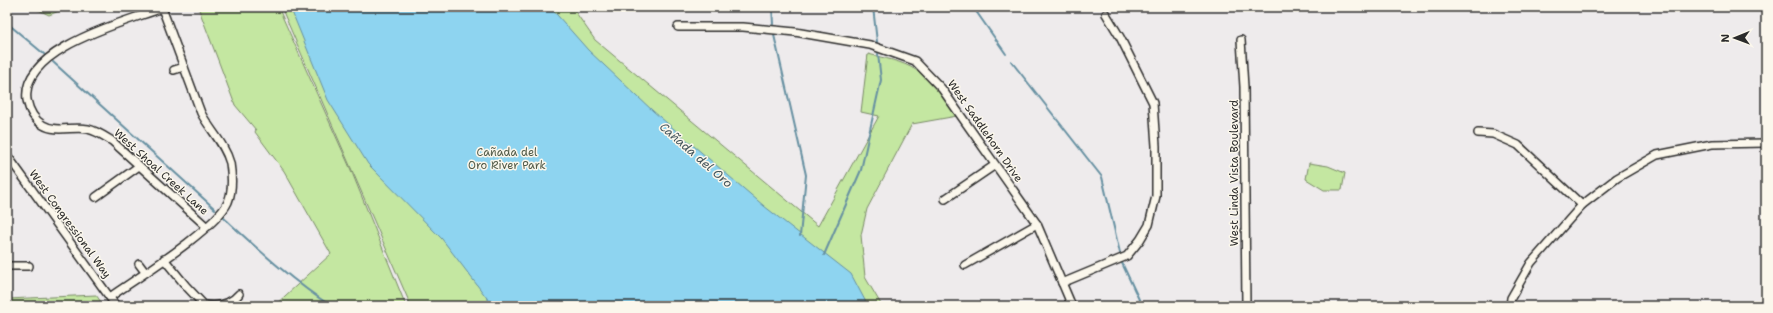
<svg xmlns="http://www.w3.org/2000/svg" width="1773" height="313" viewBox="0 0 1773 313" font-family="'Shantell Sans',sans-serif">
	<rect width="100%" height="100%" fill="#eeebec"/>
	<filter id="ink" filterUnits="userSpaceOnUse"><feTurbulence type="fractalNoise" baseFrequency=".025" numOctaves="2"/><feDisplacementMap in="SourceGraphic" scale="8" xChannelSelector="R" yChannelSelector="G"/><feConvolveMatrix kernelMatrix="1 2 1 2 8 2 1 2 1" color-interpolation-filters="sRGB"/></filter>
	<g filter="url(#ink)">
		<g fill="#c4e7a1" stroke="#788966">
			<polygon points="32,7 69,7 49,15"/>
			<polygon points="198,7 278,7 351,170 406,306 274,306 331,254 284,171 255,132 256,130 235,105"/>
			<path d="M281 7H572L595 40 818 226 879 116 861 112 868 54C884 58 902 61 916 70 933 80 946 100 957 116L912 124 867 209 861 235 865 277 882 306H411Z"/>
			<polygon points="1309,163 1328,166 1345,173 1342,190 1324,190 1306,179"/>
			<polygon points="96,295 104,306 7,306 7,299"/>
		</g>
		<polygon fill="#8ed4f0" stroke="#6690a1" points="290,7 550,7 588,50 653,111 764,206 851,274 868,306 493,306 442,239 368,164 328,100"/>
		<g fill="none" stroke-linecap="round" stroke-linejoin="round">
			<g stroke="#6690a1" stroke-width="2">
				<polyline points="772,7 773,24"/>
				<polyline points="873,7 877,42"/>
				<polyline points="973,7 1006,54"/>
				<polyline points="7,23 44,54"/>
				<polyline points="774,35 806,175 800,236"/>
				<polyline points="1011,61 1102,177 1120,253"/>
				<polyline points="53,62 215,209"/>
				<path d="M224 218C258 249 292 281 331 306"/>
				<polyline points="824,255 861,170 881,80 878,54"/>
				<polyline points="1122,263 1142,306"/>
			</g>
			<defs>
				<g id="minor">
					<polyline points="678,27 743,27 795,32 870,45 915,61 942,89 1037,224 1072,306"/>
					<polyline points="1241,40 1244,87 1246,306"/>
					<polyline points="174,70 184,67"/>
					<polyline points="1478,133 1493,134 1518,145 1582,205"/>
					<polyline points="7,155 116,306"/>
					<polyline points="96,197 139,166"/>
					<polyline points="945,199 995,165"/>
					<path d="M164 259 186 286 204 305C217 307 230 305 239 294"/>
					<polyline points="139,264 145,272"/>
					<polyline points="965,265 1037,224"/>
					<polyline points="7,266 29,266"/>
					<polyline points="1062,283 1127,256 1140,240 1149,225 1156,196 1156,146 1153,103 1120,37 1106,14"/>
					<path d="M110 297C137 278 216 229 228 202 233 190 232 176 230 163 225 144 210 130 201 113L162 8C126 22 20 48 27 100 29 110 33 119 43 125 56 133 73 126 88 129 97 131 104 136 112 141L207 227"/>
					<polyline points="1510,306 1511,298 1531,263 1582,205 1617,178 1657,155 1712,144 1766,143"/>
				</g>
			</defs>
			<use href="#minor" stroke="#2b2b2b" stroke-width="10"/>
			<use href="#minor" stroke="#fbf7ec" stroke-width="7"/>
		</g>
	</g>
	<g text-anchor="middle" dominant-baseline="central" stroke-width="3" stroke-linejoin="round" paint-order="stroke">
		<g font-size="11" fill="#2b2b2b" stroke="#fbf7ec">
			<text transform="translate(985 131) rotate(55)">West Saddlehorn Drive</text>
			<text transform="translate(161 172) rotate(42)">West Shoal Creek Lane</text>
			<text transform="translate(1234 173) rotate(-90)">West Linda Vista Boulevard</text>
			<text transform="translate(70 224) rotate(54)">West Congressional Way</text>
		</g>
		<g font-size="11" fill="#515a48" stroke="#fbf7ec">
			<text x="507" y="152">Cañada del<tspan x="507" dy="13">Oro River Park</tspan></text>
		</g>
		<g font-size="12" font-style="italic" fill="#44555c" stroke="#fbf7ec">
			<text transform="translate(696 155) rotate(41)">Cañada del Oro</text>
		</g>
	</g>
	<rect width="1773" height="313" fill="none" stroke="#fbf7ec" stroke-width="24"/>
	<rect x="12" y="12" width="1749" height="289" fill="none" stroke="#2b2b2b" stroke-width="1.5" filter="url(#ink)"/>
	<g transform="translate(1735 38) rotate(269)" stroke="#fbf7ec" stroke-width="3" paint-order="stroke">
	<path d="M0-3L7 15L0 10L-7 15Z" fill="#2b2b2b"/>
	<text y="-6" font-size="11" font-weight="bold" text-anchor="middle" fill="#2b2b2b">N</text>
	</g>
</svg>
